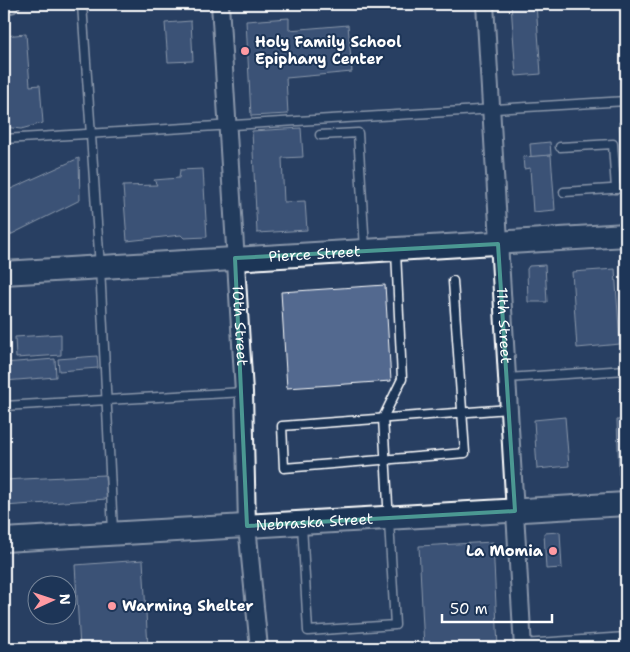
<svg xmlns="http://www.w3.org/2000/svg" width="630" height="652" viewBox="0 0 630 652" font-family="'Shantell Sans',sans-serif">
	<rect width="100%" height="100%" fill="#283f62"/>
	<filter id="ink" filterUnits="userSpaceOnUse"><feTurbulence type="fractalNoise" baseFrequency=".02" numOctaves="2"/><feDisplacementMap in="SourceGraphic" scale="10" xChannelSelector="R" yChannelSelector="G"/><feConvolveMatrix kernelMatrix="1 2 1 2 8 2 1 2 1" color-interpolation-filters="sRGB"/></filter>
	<g filter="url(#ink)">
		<g fill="#52698f" stroke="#fff">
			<polygon points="511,4 536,4 541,74 516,76"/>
			<polygon points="289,18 289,30 348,25 352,72 286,78 288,114 251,116 246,21"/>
			<polygon points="191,21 193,61 168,62 165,23"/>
			<polygon points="26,34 30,86 40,85 43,123 21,129 4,127 4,36"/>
			<polygon points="626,121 626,162 621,162 619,122"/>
			<polygon points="301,128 303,157 282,158 284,202 305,201 307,230 257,233 252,131"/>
			<polygon points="550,142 551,155 531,157 530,144"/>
			<polygon points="551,155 555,210 533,212 530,168 524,169 523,157"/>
			<polygon points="79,158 80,200 4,238 4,192"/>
			<polygon points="203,169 207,237 184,238 181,235 127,241 123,186 157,185 154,180 179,178 180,170"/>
			<polygon points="545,265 547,302 528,302 527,269 529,266"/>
			<polygon points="615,269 620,344 577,348 572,272"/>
			<polygon points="385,285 391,381 287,388 281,292"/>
			<polygon points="61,334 61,355 16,358 15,337"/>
			<polygon points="97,356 98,368 59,371 58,359"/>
			<polygon points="55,359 56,377 4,381 4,363"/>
			<polygon points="626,415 626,475 619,475 617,420 626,419"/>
			<polygon points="565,417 569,466 537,469 534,420"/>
			<polygon points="105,475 107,499 4,506 4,480"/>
			<polygon points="560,532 562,568 546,569 544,533"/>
			<polygon points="493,542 498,648 424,648 419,546"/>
			<polygon points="143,560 148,648 80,648 75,565"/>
			<polygon points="626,639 626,648 549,648 548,643"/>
		</g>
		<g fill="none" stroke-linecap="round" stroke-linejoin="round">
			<defs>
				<g id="service">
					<polyline points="82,4 100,267 113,531"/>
					<polyline points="320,135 358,133 365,249"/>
					<polyline points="4,139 626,101"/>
					<polyline points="560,147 613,144 616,189"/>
					<polyline points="564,192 626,188"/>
					<path d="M453 281 465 453 284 468 282 426C358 420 433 415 509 409"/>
					<polyline points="507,378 626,370"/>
					<polyline points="4,406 244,392"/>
					<polyline points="302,525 308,631 395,625 383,418 402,379 396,252"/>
					<polyline points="523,644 626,637"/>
				</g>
				<g id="minor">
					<polyline points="4,4 11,4"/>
					<path id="s1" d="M220 4 244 392 247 526 259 648"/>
					<path id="s2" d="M485 4 523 648"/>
				</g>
				<g id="secondary">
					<path id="s3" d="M4 273 626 235"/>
					<path id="s4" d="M4 540 626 504"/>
				</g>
			</defs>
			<use href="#service" stroke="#fff" stroke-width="11"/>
			<use href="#minor" stroke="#fff" stroke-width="20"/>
			<use href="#secondary" stroke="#fff" stroke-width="26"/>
			<use href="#service" stroke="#1d3557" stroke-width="8"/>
			<use href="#minor" stroke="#1d3557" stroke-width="16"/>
			<use href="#secondary" stroke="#1d3557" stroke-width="22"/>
		</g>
	</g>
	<path d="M0 0H630V652H0ZM498 244 515 511 247 526 235 258Z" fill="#283f62" fill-opacity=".55" fill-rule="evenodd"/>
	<path fill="none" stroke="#4b9892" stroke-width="4" stroke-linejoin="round" d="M498 244 515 511 247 526 235 258Z"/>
	<g fill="#ff9aa2" stroke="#1d3557" stroke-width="2">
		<circle cx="245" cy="51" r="5"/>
		<circle cx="553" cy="551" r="5"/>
		<circle cx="112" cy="606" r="5"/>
	</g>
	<g text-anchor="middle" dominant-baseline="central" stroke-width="4" stroke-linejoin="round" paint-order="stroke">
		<g font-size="15" font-weight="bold" fill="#fff" stroke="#1d3557" text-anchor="start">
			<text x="255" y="42">Holy Family School<tspan x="255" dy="17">Epiphany Center</tspan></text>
			<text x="543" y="551" text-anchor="end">La Momia</text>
			<text x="122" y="606">Warming Shelter</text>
		</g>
		<g font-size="15" fill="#fff" stroke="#1d3557">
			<text stroke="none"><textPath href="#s3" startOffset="311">Pierce Street</textPath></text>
			<text stroke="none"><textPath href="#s1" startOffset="322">10th Street</textPath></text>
			<text stroke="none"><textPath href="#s2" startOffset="322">11th Street</textPath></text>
			<text stroke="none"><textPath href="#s4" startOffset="311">Nebraska Street</textPath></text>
		</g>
	</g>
	<rect width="630" height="652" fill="none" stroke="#1d3557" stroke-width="20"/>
	<rect x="10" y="10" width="610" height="632" fill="none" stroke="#fff" stroke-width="2" filter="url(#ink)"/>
	<g transform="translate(52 600) rotate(87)"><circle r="24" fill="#1d3557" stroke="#77869a"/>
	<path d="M0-4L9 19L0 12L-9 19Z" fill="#ff9aa2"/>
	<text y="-8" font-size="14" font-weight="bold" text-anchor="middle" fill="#ffffff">N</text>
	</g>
	<path d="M442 614v8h110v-8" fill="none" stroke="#ffffff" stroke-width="2.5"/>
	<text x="450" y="614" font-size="15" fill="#ffffff" stroke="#1d3557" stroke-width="4" paint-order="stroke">50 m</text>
</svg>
